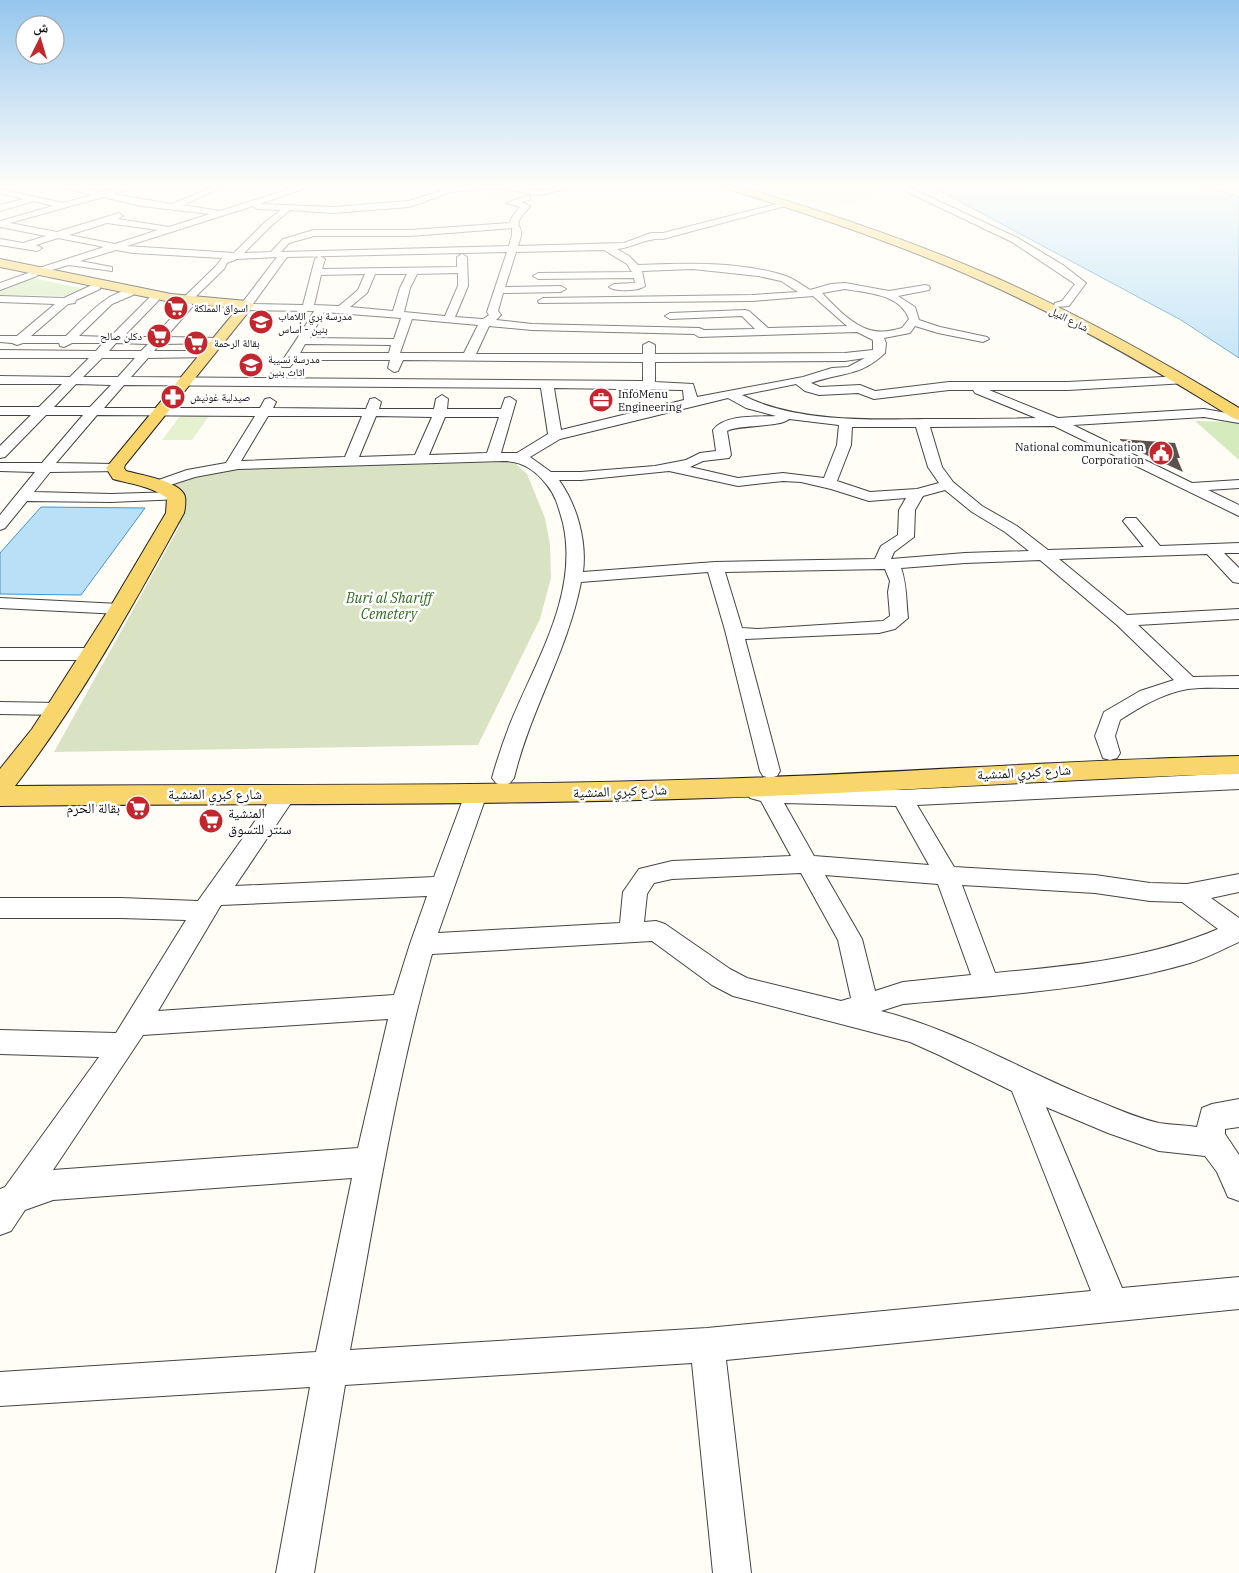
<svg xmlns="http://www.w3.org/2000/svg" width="1239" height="1573" viewBox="0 0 1239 1573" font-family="'IBM Plex Serif','Noto Naskh Arabic',serif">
	<rect width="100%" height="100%" fill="#fffdf5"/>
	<g fill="#f6f3d4">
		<polygon points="503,184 577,184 503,202 467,193"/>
		<polygon points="741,184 858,184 898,193 830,209"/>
	</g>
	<g fill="#d5ebbd">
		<polygon points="29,277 85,289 67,296 0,295 0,289"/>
		<polygon points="1195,421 1239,422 1239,460"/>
	</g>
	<polygon fill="#d9e3c4" points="514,462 527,474 545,518 550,544 551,578 540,619 478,745 54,752 180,525 169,478 219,469"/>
	<polygon fill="#e6f2cf" points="180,416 209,416 192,440 162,440"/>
	<g fill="#b9e0f7" stroke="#3f96cf">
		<polygon points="927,184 1198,184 1239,197 1239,358 1181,320"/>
		<polygon points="41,507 145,508 81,595 0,594 0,553"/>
	</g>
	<polygon fill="#5a524d" points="1120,439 1175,443 1180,458 1177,458 1183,472 1144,454 1120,440"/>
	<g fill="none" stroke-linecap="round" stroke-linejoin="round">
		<defs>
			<g id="minor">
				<path d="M49 184H64L102 192 132 184H145L113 194 172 204 219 184H230L183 205 220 211 305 184H317L260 204 333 207 409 201 443 190 433 184H444L452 187 499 184 540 191 572 184H588L540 195 496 188 451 192 409 207 333 213 290 210 270 227 244 253 271 252 283 239 314 230H410L510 223 512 217 520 207 506 203 527 196H530V200L521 202 530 206 520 218 518 225C524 232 520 238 518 246L624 243 651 233H663L789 201V205L663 239C647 237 633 248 617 249L629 256 638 265C686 263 740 261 786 276 794 279 802 285 810 290L831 284 845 283 889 291 925 285 929 286 930 288 929 290 898 296 915 307 919 320 940 327 987 337 989 339 983 342 938 333 915 326 910 333 884 338 886 343 885 353C860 377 841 372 811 383L820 387 860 385 875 391 949 382H1068L1182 376 1186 377 1188 380 1186 383 1068 390H989L1058 418 1204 409 1239 415V423L1204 417 1073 425 1192 483 1239 480V488L1208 490 1239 505V516L1054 426 930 427 942 467 953 482 982 506 1017 526 1048 550 1144 547 1123 521 1126 518H1136L1160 546 1239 543V553H1224L1239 568V583L1233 582 1207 554 1059 559 1127 615 1239 609V619L1138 625 1193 677 1239 676V688C1222 688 1204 687 1188 689 1163 693 1140 707 1120 720L1115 736 1120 753 1117 758 1110 760 1103 758 1095 736 1104 712 1140 691 1174 680 1117 625 1040 560 965 563 901 568C907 584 906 601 908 618L895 629 879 633 745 639 780 771 777 776 770 778 763 776 760 771 725 630 708 572 581 582C568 650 530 711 514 778L510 783 503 786 496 783 492 778C497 760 503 742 510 724 536 660 579 594 563 523 559 509 556 496 547 485 536 471 523 461 503 461L238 469 195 477 158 489 153 488 151 485 153 482 187 470 226 463 255 416 97 415 56 463 115 464 120 465 122 468 120 471 50 472 34 492 111 494 176 492 181 493 183 496 181 499 111 502 27 501 5 528 0 530V515L35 472 0 471V463H42L83 415H46L5 457 0 458V446L31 415H0V407H39L62 384H0V376L70 377 89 358H0V350L96 351 103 343H72L64 347 60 346 59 343H23L17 345 12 343 0 342V336H17L55 304 0 302V296L64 298 92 285H100V289L76 300 75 303 68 304 31 336H66C80 323 111 286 133 291L134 293 133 295 112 304 79 336 110 337 150 297H158L159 299 158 301 123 337H154L182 306 179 303 180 301 216 266 222 258 133 253 116 250 80 261 112 267V271L69 265 38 274 37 276 0 290V283L34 271 36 269 104 247 58 238 36 245 42 248 37 251 0 245V239L23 243 46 236 0 227V221L53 206 34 201 0 211V205L24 199 0 193V189L63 203 92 195ZM103 197 141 206 210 214 169 227 118 219 123 216 119 213 57 232 10 223ZM253 206 257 209 281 210 264 223 234 253 127 246ZM107 223 158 230 115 244 69 235ZM512 228V235L509 246 281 252 289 243 314 236H410ZM604 250 627 264 632 272 538 273 533 276 538 279 634 278 635 283 614 284 609 287C615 292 639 291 645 286L642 271 693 269 758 276 781 281 798 292 752 295 543 298 538 301 539 303 752 301 813 296 847 326 768 328 749 311 745 310 670 313 665 316 670 319 742 316 755 329 704 330 699 328 532 324 496 320 501 315 498 311 503 293 561 292 566 289 561 286 505 287 516 252ZM507 252 487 312 489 315 483 319 455 317 468 286 467 257 462 254 457 257V267L322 269 325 259 320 256 315 259 303 305 253 304 287 257ZM277 257 239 307 244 310 314 311C303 330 291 348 280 364L282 367H290L295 360H390L388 368 394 372 398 371 403 360 643 362V381L131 377 148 358 211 357 213 355 207 351H154L160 344 223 343 225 341 223 339 219 338 166 337 193 306 190 302 224 269 227 263 237 259ZM458 273V286L445 316 404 312 410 288 417 274ZM365 274 358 290 339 306 314 305 321 275ZM375 274H407L400 288 393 311 350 307 367 293ZM845 289C868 293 900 294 909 319L902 328C892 331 881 333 870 330 852 325 834 306 822 293ZM324 312 401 318 394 339 310 338ZM412 319 478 325 464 353H400ZM489 326 532 330 694 334 699 337 857 332 873 340V350L845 353 655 354V345L649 342 643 345V354H476ZM116 343 148 344 141 351H109ZM305 344 391 345 389 353H300ZM102 358H135L118 377H83ZM865 358 848 367 832 368 803 377 697 397 693 384 655 382V362L845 361ZM76 384 111 385 90 407H54ZM796 384 805 391 819 395 858 393 874 399 949 390H973L975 393 1036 418C999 419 962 419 925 419 869 420 794 422 742 395ZM124 385 541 388 548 434 517 453H501L516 401 510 397 505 398 501 409H447L448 399 442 395 436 399 434 409H379L381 402 375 398 370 399 366 409 273 408 276 402 270 398 265 399 260 408H104ZM554 388 683 390 684 400 561 430ZM728 398 746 408 776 416C758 417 725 414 713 430L716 451 700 453 686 460 655 466 581 472H551L530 457 560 439ZM268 416H362L345 457 241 461ZM376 416 432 417 415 455 359 457ZM445 417H499L487 453 429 455ZM789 419 839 425 837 445 824 478 783 473 738 478 690 467 703 461 729 458 731 455 727 431 729 430C743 425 781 427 789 419ZM852 427H916L928 467 939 483 917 489 870 492 837 481 851 445ZM669 471 738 486 783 481 801 482 831 489 869 501 906 498 899 510 898 535 881 546 875 559 715 562 583 572C587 541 577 505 559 480H581ZM945 490 972 512 1005 532 1029 551 965 553 891 559 894 552 914 537 915 510 923 496ZM885 569 890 581 888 592 890 616 883 621 758 629 742 628 725 572Z"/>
				<polygon points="891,184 902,184 1018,238 1063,265 1086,283 1069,306 1055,307 1054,305 1055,303 1062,301 1075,284 1012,242"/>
				<polygon points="0,598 120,604 126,605 129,609 126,613 120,614 0,608"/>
				<polygon points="0,648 91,648 97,650 100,654 97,658 91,660 0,660"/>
				<polygon points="0,702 58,703 65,704 68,709 65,714 58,715 0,714"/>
				<path d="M1239 773V789L917 805 954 867 1095 875 1150 883 1187 884 1239 874V892L1211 898 1239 918V942C1223 949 1207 958 1190 963 1097 990 999 995 903 1004L881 1011C956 1030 1023 1071 1095 1100 1115 1108 1137 1118 1159 1123 1171 1125 1184 1125 1197 1127L1202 1108 1212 1104 1239 1099V1127L1225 1129V1134L1239 1155V1201L1228 1197 1217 1172 1205 1156 1159 1151 1108 1133 1046 1107 1122 1288 1239 1277V1309L726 1360 751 1573H713L692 1363 345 1385 314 1573H276L310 1387 0 1406V1372L316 1352 352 1178 53 1200 25 1210 11 1231 0 1235V1189L5 1187 99 1057 0 1054V1030L116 1033 186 920 121 918H0V898H121L198 901 278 789 286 786 294 789 297 794 235 886 434 877 465 794 468 789 476 786 484 789 487 794 438 933 620 923 623 892 639 869 672 861 791 856 761 801 750 798 747 793 750 788 767 785 795 788 902 790ZM784 803 896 806 929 865 814 856ZM801 873 838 940 851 998 841 1001 747 978 730 969 665 924 656 921 644 922 647 894 654 883 672 879ZM825 875 938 884 971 975 903 982 875 991 862 939ZM962 885 1095 893 1150 901 1182 902 1218 929C1148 959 1071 966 995 973ZM427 896 410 944 394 995 158 1011 221 905ZM652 941 712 985 733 996 910 1042 939 1055 1012 1091 1091 1291 707 1328 350 1350C375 1218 395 1084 432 954ZM388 1019 358 1148 53 1170 143 1035Z"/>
			</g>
			<g id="major">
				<path d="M715 184H731C820 210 907 239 992 276 1078 314 1159 359 1239 408V420L1233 418C1153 368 1071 321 984 282 897 243 808 213 717 186Z"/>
				<path d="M0 259 171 294 247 301 254 305 125 465 124 468 126 471C139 475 182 481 185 497 186 502 185 508 184 513 132 607 80 701 15 786 247 784 479 787 710 779 887 774 1063 760 1239 756V774C1062 778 887 793 710 798 474 806 237 803 0 806V769L32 729 49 703 109 609 166 513 167 498C151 486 131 484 113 479L106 468 238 308 171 302 0 267Z"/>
			</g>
		</defs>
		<use href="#minor" stroke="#444" stroke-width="2"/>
		<use href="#major" stroke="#222" stroke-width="2"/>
		<use href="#minor" fill="#fff" fill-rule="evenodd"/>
		<use href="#major" fill="#f9d66b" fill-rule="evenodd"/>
	</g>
	<linearGradient id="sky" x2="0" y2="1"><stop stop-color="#95c6ee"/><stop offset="0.46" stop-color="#fffefa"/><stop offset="1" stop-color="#fffefa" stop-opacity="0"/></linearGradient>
	<rect width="1239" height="404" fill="url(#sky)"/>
	<defs>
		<symbol id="supermarket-disc" viewBox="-11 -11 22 22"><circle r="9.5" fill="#c4262e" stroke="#fff"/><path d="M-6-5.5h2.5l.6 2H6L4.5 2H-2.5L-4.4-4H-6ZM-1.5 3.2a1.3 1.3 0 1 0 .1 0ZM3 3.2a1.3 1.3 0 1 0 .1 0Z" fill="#fff"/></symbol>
		<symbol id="school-disc" viewBox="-11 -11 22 22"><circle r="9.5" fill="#c4262e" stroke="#fff"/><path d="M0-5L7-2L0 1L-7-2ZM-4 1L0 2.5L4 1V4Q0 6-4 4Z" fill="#fff"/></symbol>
		<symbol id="pharmacy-disc" viewBox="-11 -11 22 22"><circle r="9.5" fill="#c4262e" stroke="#fff"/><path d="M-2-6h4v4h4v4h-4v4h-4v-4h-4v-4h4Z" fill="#fff"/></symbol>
		<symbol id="office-disc" viewBox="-11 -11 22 22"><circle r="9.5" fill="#c4262e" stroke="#fff"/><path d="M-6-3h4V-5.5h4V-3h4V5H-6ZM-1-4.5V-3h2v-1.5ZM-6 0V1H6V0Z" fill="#fff"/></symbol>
		<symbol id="civic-disc" viewBox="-11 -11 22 22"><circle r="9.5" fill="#c4262e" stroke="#fff"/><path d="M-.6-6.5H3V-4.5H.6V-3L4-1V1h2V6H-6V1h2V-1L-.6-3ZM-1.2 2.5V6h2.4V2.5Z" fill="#fff"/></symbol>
	</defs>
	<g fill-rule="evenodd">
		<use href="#supermarket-disc" x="162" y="294" width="28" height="28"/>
		<use href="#school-disc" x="247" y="308" width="28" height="28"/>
		<use href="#supermarket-disc" x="145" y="322" width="28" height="28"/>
		<use href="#supermarket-disc" x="182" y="329" width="28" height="28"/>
		<use href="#school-disc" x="237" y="351" width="28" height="28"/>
		<use href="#pharmacy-disc" x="159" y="383" width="28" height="28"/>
		<use href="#office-disc" x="587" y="386" width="28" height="28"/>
		<use href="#civic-disc" x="1147" y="439" width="28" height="28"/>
		<use href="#supermarket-disc" x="124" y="794" width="28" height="28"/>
		<use href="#supermarket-disc" x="197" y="807" width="28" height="28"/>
	</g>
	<g text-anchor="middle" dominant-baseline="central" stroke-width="5" stroke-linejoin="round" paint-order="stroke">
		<g font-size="11" fill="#111" stroke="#fff" text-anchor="start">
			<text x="194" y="308">اسواق المملكة</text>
			<text x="278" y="316">مدرسة بري اللاماب<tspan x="278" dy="13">بنين - أساس</tspan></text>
			<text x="142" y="336" text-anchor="end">دكلن صالح</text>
			<text x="214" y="343">بقالة الرحمة</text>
			<text x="268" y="359">مدرسة نسيبة<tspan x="268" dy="13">اثاث بنين</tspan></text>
			<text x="618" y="394">InfoMenu<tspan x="618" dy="13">Engineering</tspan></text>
			<text x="190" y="397">صيدلية غونيش</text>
			<text x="1144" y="447" text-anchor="end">National communication<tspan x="1144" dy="13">Corporation</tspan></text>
		</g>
		<g font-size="11" fill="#111" stroke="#fff">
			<text transform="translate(1069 319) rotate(27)">شارع النيل</text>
		</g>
		<g font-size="14" font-style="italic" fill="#2f6b1f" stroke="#fff">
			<text x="389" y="598">Buri al Shariff<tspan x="389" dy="16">Cemetery</tspan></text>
		</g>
		<g font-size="14" fill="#111" stroke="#fff">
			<text transform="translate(1024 772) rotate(-3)">شارع كبري المنشية</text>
			<text transform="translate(620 791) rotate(-2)">شارع كبري المنشية</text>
			<text x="215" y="794">شارع كبري المنشية</text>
		</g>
		<g font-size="14" fill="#111" stroke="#fff" text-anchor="end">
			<text x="120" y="808">بقالة الحرم</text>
			<text x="228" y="813" text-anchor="start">المنشية<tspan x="228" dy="16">سنتر للتسوق</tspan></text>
		</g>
	</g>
	<g transform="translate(40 40) rotate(5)"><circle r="24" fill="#ffffff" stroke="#a0a0a0"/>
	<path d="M0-4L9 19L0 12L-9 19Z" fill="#c4262e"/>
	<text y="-8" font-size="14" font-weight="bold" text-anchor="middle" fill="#111111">ش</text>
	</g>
</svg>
